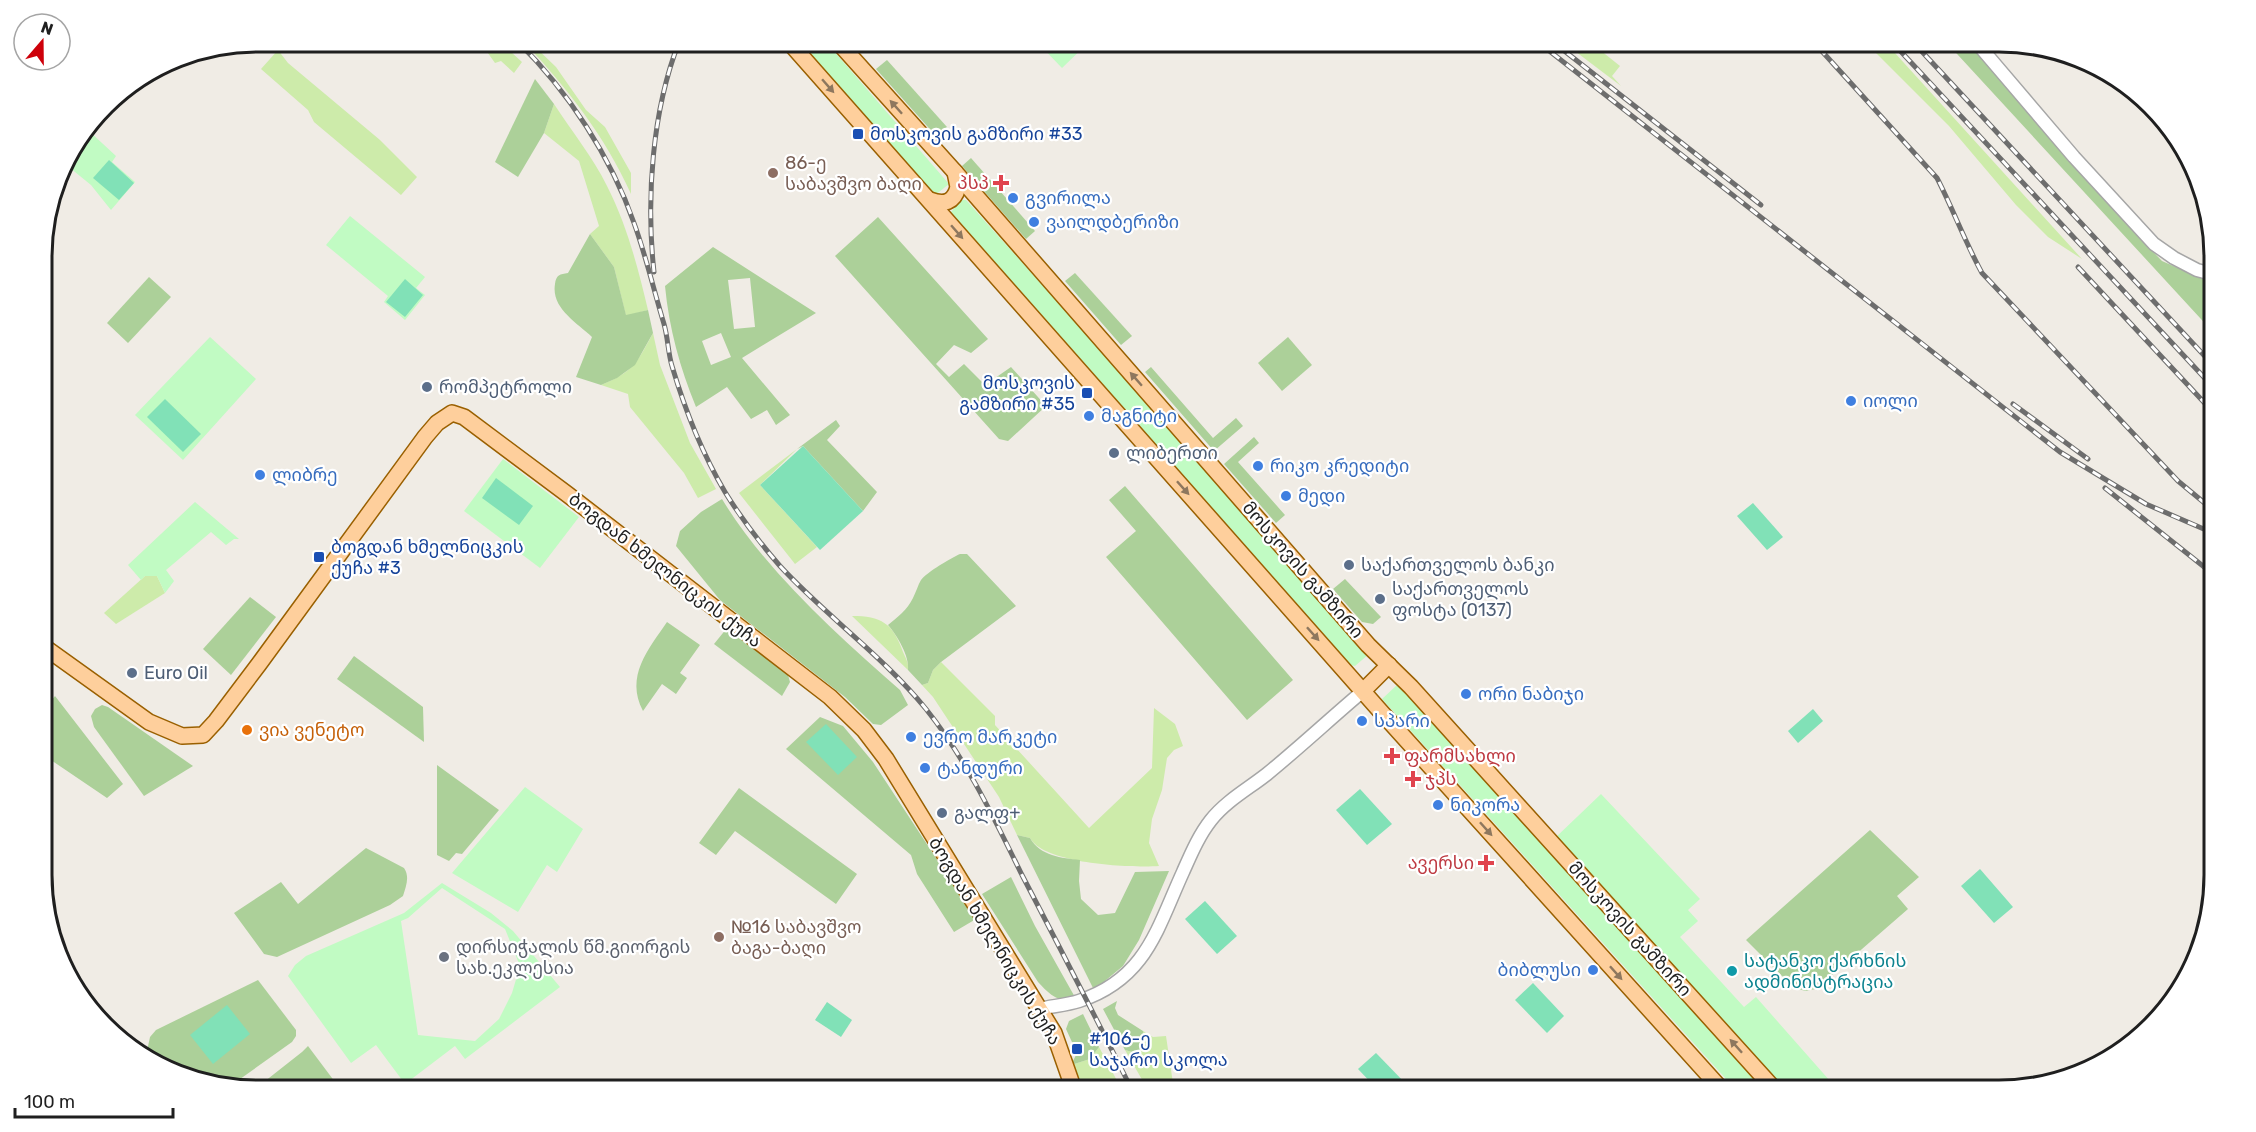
<svg xmlns="http://www.w3.org/2000/svg" width="2256" height="1132" viewBox="0 0 2256 1132" font-family="Rubik,'Noto Sans Georgian',sans-serif">
	<rect width="100%" height="100%" fill="#f0ece5"/>
	<g fill="#cdebaa">
		<polygon points="480,42 500,42 522,62 514,73 501,61 495,63"/>
		<path d="M524 42H530L556 67 586 110 605 127 631 173V194C605 136 567 88 524 42Z"/>
		<polygon points="1563,42 1590,42 1620,66 1612,76 1621,86"/>
		<polygon points="1865,42 1885,42 2082,259 2048,237 2016,205 1949,126"/>
		<polygon points="278,50 288,63 380,140 417,177 401,195 314,122 308,110 261,69"/>
		<path d="M554 104C572 132 593 157 607 186 627 225 638 268 648 310L626 316 614 267 590 234 599 226 579 161 544 133Z"/>
		<path d="M653 333 660 365 690 443 716 489 698 498 684 473 630 407 628 394 601 385C633 372 637 363 653 333Z"/>
		<polygon points="797,449 760,485 817,547 795,564 739,493"/>
		<polygon points="145,576 157,576 165,593 116,624 104,613"/>
		<path d="M852 616C881 616 893 623 903 652 906 659 909 663 908 670Z"/>
		<path d="M941 662 995 716V725L1089 828 1152 768 1154 708 1175 724 1183 746 1174 750 1167 758 1162 790 1152 819 1149 843 1159 866C1131 868 1044 864 1030 838L1017 835 999 797 933 697 922 685 928 683 933 670Z"/>
		<polygon points="1143,1031 1153,1037 1166,1036 1174,1090 1148,1090 1125,1050 1136,1053 1145,1046"/>
		<polygon points="1099,1047 1122,1090 1080,1090 1071,1065 1090,1059"/>
	</g>
	<g fill="#acd099" fill-rule="evenodd">
		<polygon points="1946,42 1968,42 2139,237 2162,261 2212,283 2212,331"/>
		<polygon points="887,60 947,127 936,136 876,69"/>
		<polygon points="535,79 554,104 544,133 518,177 495,162"/>
		<polygon points="971,158 1035,231 1026,239 962,166"/>
		<polygon points="878,217 988,339 971,353 954,345 936,364 949,377 964,364 985,385 1011,367 1046,406 1008,441 999,439 835,256"/>
		<path d="M590 234 614 267 626 315 648 310 653 333 635 365 617 378 601 385 576 377 592 337C576 322 551 308 555 284 556 275 560 274 568 273Z"/>
		<path d="M713 247 816 313 742 358 790 415 776 425 767 410 751 419 727 387 696 407C680 368 669 328 665 286ZM750 278 755 327 734 329 728 280ZM721 333 731 357 711 365 702 341Z"/>
		<polygon points="1075,273 1132,336 1121,345 1065,281"/>
		<polygon points="149,277 171,297 128,343 107,323"/>
		<polygon points="1288,337 1312,365 1282,391 1258,363"/>
		<polygon points="1151,367 1213,438 1236,418 1243,426 1214,451 1145,372"/>
		<polygon points="836,420 840,426 827,440 877,492 863,511 803,446 797,449"/>
		<polygon points="1254,437 1259,443 1238,462 1285,515 1276,523 1224,464"/>
		<polygon points="1125,486 1293,680 1247,720 1106,557 1136,531 1109,500"/>
		<path d="M722 499C765 570 838 636 900 690L908 705 881 725 873 724 845 697 720 600 676 546 680 531 701 512Z"/>
		<path d="M960 554H967L1016 606 941 662 933 670 928 683 922 685 908 670C910 657 897 635 888 625 898 617 907 610 913 598 916 592 918 585 921 580 927 572 951 558 960 554Z"/>
		<polygon points="1345,579 1381,617 1373,624 1362,622 1333,589"/>
		<polygon points="250,597 276,617 231,675 203,649"/>
		<path d="M667 622 700 645 680 673 687 678 676 694 662 684 643 711C625 676 648 650 667 622Z"/>
		<polygon points="727,628 788,675 790,682 782,696 714,644"/>
		<polygon points="354,656 423,707 424,742 337,679"/>
		<polygon points="55,696 123,784 107,798 45,756 47,735 44,710"/>
		<polygon points="102,705 108,707 193,766 144,796 94,727 91,716 95,709"/>
		<polygon points="820,717 843,726 873,762 976,919 954,932 917,874 911,855 786,749"/>
		<polygon points="437,765 499,810 462,854 456,853 449,861 437,855"/>
		<polygon points="739,788 857,874 836,904 735,831 716,855 699,843"/>
		<polygon points="1870,830 1919,877 1897,896 1908,909 1816,989 1805,991 1793,987 1746,940"/>
		<path d="M1017 835 1030 838C1040 856 1062 858 1080 860L1079 881 1081 899 1098 915 1115 913 1135 872 1169 871 1139 940 1123 966 1094 990Z"/>
		<path d="M366 848 404 868C410 877 406 886 403 896L390 905 277 957 264 954 234 913 281 882 298 904Z"/>
		<path d="M1011 877 1035 926 1076 999C1060 1005 1048 993 1038 982L982 894Z"/>
		<polygon points="258,980 296,1030 296,1036 292,1042 233,1084 163,1068 151,1058 147,1051 150,1037 156,1030"/>
		<polygon points="1117,1001 1115,1008 1118,1015 1143,1031 1145,1046 1136,1053 1125,1050 1103,1009"/>
		<polygon points="1083,1014 1099,1047 1090,1059 1071,1065 1077,1053 1066,1029 1069,1021"/>
		<polygon points="308,1046 341,1090 255,1089 302,1052"/>
	</g>
	<g fill="#c1fbc3" fill-rule="evenodd">
		<polygon points="794,42 826,42 949,184 934,196"/>
		<polygon points="1037,42 1089,42 1062,68"/>
		<polygon points="89,131 116,156 112,162 135,182 111,210 91,185 64,163"/>
		<polygon points="961,200 966,200 1369,650 1369,654 1355,666 1351,665 951,212"/>
		<polygon points="350,216 425,277 416,288 425,295 405,320 384,302 388,296 326,245"/>
		<polygon points="210,337 256,379 183,460 135,415"/>
		<polygon points="503,459 579,517 540,568 464,511"/>
		<polygon points="195,502 239,539 234,539 226,545 211,532 166,570 174,581 165,593 157,576 145,576 141,580 128,565"/>
		<polygon points="1397,685 1400,685 1769,1090 1736,1090 1382,699"/>
		<polygon points="525,787 583,829 557,872 547,865 518,912 452,873"/>
		<polygon points="1601,794 1700,899 1688,910 1698,921 1680,937 1744,1007 1756,997 1838,1090 1781,1090 1555,838"/>
		<path d="M442 883 491 913 513 931 560 987 465 1059 455 1046 405 1084 376 1045 351 1063 288 976 295 965 306 956 404 913ZM442 888 505 929 520 966 512 993 499 1019 475 1041 418 1035 401 921 408 918Z"/>
	</g>
	<g fill="#81e1b7">
		<polygon points="109,160 134,183 119,200 93,178"/>
		<polygon points="405,279 423,295 405,317 386,302"/>
		<polygon points="165,399 201,434 183,452 147,417"/>
		<polygon points="803,446 863,511 820,550 760,485"/>
		<polygon points="496,478 533,506 519,525 482,498"/>
		<polygon points="1753,503 1783,537 1767,550 1737,516"/>
		<polygon points="1813,709 1823,721 1798,743 1788,731"/>
		<polygon points="826,724 857,757 838,775 806,742"/>
		<polygon points="1360,789 1392,824 1367,845 1336,810"/>
		<polygon points="1980,869 2013,907 1994,923 1961,886"/>
		<polygon points="1205,901 1237,936 1217,954 1185,919"/>
		<polygon points="1533,983 1564,1016 1547,1033 1515,1000"/>
		<polygon points="827,1002 852,1020 841,1037 815,1020"/>
		<polygon points="227,1005 250,1034 213,1064 190,1035"/>
		<polygon points="1376,1053 1408,1086 1403,1090 1378,1090 1358,1069"/>
	</g>
	<g fill="none" stroke-linecap="round" stroke-linejoin="round">
		<defs>
			<g id="minor">
				<polyline points="1976,42 2074,157 2154,244 2174,258 2197,270 2212,274"/>
				<path d="M1039 1009C1052 1006 1067 1005 1079 1001 1146 979 1157 929 1183 872 1191 854 1199 835 1211 820 1226 801 1248 789 1267 774 1300 747 1331 718 1363 691"/>
			</g>
			<g id="major">
				<polyline points="789,42 1382,713 1722,1090"/>
				<polyline points="838,42 955,172 1368,645 1411,687 1775,1090"/>
				<path d="M930 200C944 205 954 203 958 187L955 172"/>
				<polyline points="43,646 149,722 182,736 203,735 216,721 259,664 425,437 437,423 452,413 464,417 567,494 830,697 864,730 886,759 1054,1033 1074,1090"/>
				<polyline points="1363,691 1389,665"/>
			</g>
		</defs>
		<use href="#minor" stroke="#a6a6a6" stroke-width="15"/>
		<use href="#major" stroke="#9a6000" stroke-width="18"/>
		<use href="#minor" stroke="#fff" stroke-width="12"/>
		<use href="#major" stroke="#fecf9c" stroke-width="15"/>
		<defs>
			<g id="rail">
				<path d="M518 42C568 91 611 157 634 223 646 256 654 291 664 324 668 338 668 353 672 366 685 410 702 453 725 492 741 518 760 543 780 566 826 616 883 656 926 709 966 759 994 818 1022 875 1059 946 1096 1018 1132 1090"/>
				<polyline points="1538,42 2060,452 2146,504 2213,533"/>
				<polyline points="1553,42 1761,205"/>
				<polyline points="1892,42 2213,387"/>
				<polyline points="1913,42 2213,365"/>
				<path d="M1819 48 1937 178C1953 209 1965 242 1982 273L2178 481 2213 510"/>
				<polyline points="2078,267 2213,412"/>
				<path d="M654 272C646 199 652 111 679 42"/>
				<polyline points="2013,404 2088,459"/>
				<polyline points="2105,488 2213,574"/>
			</g>
		</defs>
		<use href="#rail" stroke="#6d6d6d" stroke-width="5"/>
		<use href="#rail" stroke="#fff" stroke-width="3" stroke-dasharray="9" stroke-linecap="butt"/>
	</g>
	<defs><path id="oneway-solid" d="M-6-.8H1V-3.2L6.5 0L1 3.2V.8H-6Z" transform="scale(1.5)"/></defs>
	<g fill="#8e775e">
		<use href="#oneway-solid" transform="translate(828 86) rotate(49)"/>
		<use href="#oneway-solid" transform="translate(896 107) rotate(-132)"/>
		<use href="#oneway-solid" transform="translate(957 232) rotate(49)"/>
		<use href="#oneway-solid" transform="translate(1136 379) rotate(-131)"/>
		<use href="#oneway-solid" transform="translate(1183 488) rotate(48)"/>
		<use href="#oneway-solid" transform="translate(1313 634) rotate(48)"/>
		<use href="#oneway-solid" transform="translate(1486 829) rotate(48)"/>
		<use href="#oneway-solid" transform="translate(1616 973) rotate(48)"/>
		<use href="#oneway-solid" transform="translate(1736 1046) rotate(-132)"/>
	</g>
	<g fill="#1a4fb4" stroke="#fff" stroke-width="2">
		<rect x="852" y="128" width="12" height="12" rx="3"/>
		<rect x="1081" y="387" width="12" height="12" rx="3"/>
		<rect x="313" y="551" width="12" height="12" rx="3"/>
		<rect x="1071" y="1043" width="12" height="12" rx="3"/>
	</g>
	<g fill="#8d6e63" stroke="#fff" stroke-width="2">
		<circle cx="773" cy="173" r="6"/>
		<circle cx="719" cy="937" r="6"/>
	</g>
	<g fill="#e0444e" stroke="#fff" stroke-width="2">
		<path d="M998 174h6v6h6v6h-6v6h-6v-6h-6v-6h6z"/>
		<path d="M1389 747h6v6h6v6h-6v6h-6v-6h-6v-6h6z"/>
		<path d="M1410 770h6v6h6v6h-6v6h-6v-6h-6v-6h6z"/>
		<path d="M1483 854h6v6h6v6h-6v6h-6v-6h-6v-6h6z"/>
	</g>
	<g fill="#3f7fe0" stroke="#fff" stroke-width="2">
		<circle cx="1013" cy="198" r="6"/>
		<circle cx="1034" cy="222" r="6"/>
		<circle cx="1851" cy="401" r="6"/>
		<circle cx="1089" cy="416" r="6"/>
		<circle cx="1258" cy="466" r="6"/>
		<circle cx="260" cy="475" r="6"/>
		<circle cx="1286" cy="496" r="6"/>
		<circle cx="1466" cy="694" r="6"/>
		<circle cx="1362" cy="721" r="6"/>
		<circle cx="911" cy="737" r="6"/>
		<circle cx="925" cy="768" r="6"/>
		<circle cx="1438" cy="805" r="6"/>
		<circle cx="1593" cy="970" r="6"/>
	</g>
	<g fill="#5c6f8a" stroke="#fff" stroke-width="2">
		<circle cx="427" cy="387" r="6"/>
		<circle cx="1114" cy="453" r="6"/>
		<circle cx="1349" cy="565" r="6"/>
		<circle cx="1380" cy="599" r="6"/>
		<circle cx="132" cy="673" r="6"/>
		<circle cx="942" cy="813" r="6"/>
	</g>
	<circle fill="#e8710a" stroke="#fff" stroke-width="2" cx="247" cy="730" r="6"/>
	<circle fill="#6b7280" stroke="#fff" stroke-width="2" cx="444" cy="957" r="6"/>
	<circle fill="#0f9aa8" stroke="#fff" stroke-width="2" cx="1732" cy="971" r="6"/>
	<g text-anchor="middle" dominant-baseline="central" stroke-width="4.5" stroke-linejoin="round" paint-order="stroke">
		<g font-size="18" fill="#164399" stroke="#fff" text-anchor="start">
			<text x="870" y="134">მოსკოვის გამზირი #33</text>
			<text x="1075" y="383" text-anchor="end">მოსკოვის<tspan x="1075" dy="21">გამზირი #35</tspan></text>
			<text x="331" y="547">ბოგდან ხმელნიცკის<tspan x="331" dy="21">ქუჩა #3</tspan></text>
			<text x="1089" y="1039">#106-ე<tspan x="1089" dy="21">საჯარო სკოლა</tspan></text>
		</g>
		<g font-size="18" fill="#785e54" stroke="#fff" text-anchor="start">
			<text x="785" y="163">86-ე<tspan x="785" dy="21">საბავშვო ბაღი</tspan></text>
			<text x="731" y="927">№16 საბავშვო<tspan x="731" dy="21">ბაგა-ბაღი</tspan></text>
		</g>
		<g font-size="18" fill="#be3a42" stroke="#fff" text-anchor="end">
			<text x="989" y="183">პსპ</text>
			<text x="1404" y="756" text-anchor="start">ფარმსახლი</text>
			<text x="1425" y="779" text-anchor="start">ჯპს</text>
			<text x="1474" y="863">ავერსი</text>
		</g>
		<g font-size="18" fill="#366cbe" stroke="#fff" text-anchor="start">
			<text x="1025" y="198">გვირილა</text>
			<text x="1046" y="222">ვაილდბერიზი</text>
			<text x="1863" y="401">იოლი</text>
			<text x="1101" y="416">მაგნიტი</text>
			<text x="1270" y="466">რიკო კრედიტი</text>
			<text x="272" y="475">ლიბრე</text>
			<text x="1298" y="496">მედი</text>
			<text x="1478" y="694">ორი ნაბიჯი</text>
			<text x="1374" y="721">სპარი</text>
			<text x="923" y="737">ევრო მარკეტი</text>
			<text x="937" y="768">ტანდური</text>
			<text x="1450" y="805">ნიკორა</text>
			<text x="1581" y="970" text-anchor="end">ბიბლუსი</text>
		</g>
		<g font-size="18" fill="#4e5e75" stroke="#fff" text-anchor="start">
			<text x="439" y="387">რომპეტროლი</text>
			<text x="1126" y="453">ლიბერთი</text>
			<text x="1361" y="565">საქართველოს ბანკი</text>
			<text x="1392" y="589">საქართველოს<tspan x="1392" dy="21">ფოსტა (0137)</tspan></text>
			<text x="144" y="673">Euro Oil</text>
			<text x="954" y="813">გალფ+</text>
		</g>
		<g font-size="18" fill="#1f1f1f" stroke="#fff">
			<text transform="translate(665 570) rotate(38)">ბოგდან ხმელნიცკის ქუჩა</text>
			<text transform="translate(1303 570) rotate(49)">მოსკოვის გამზირი</text>
			<text transform="translate(1630 929) rotate(48)">მოსკოვის გამზირი</text>
			<text transform="translate(995 941) rotate(59)">ბოგდან ხმელნიცკის ქუჩა</text>
		</g>
		<g font-size="18" fill="#c56008" stroke="#fff" text-anchor="start">
			<text x="259" y="730">ვია ვენეტო</text>
		</g>
		<g font-size="18" fill="#5b616d" stroke="#fff" text-anchor="start">
			<text x="456" y="947">დირსიჭალის წმ.გიორგის<tspan x="456" dy="21">სახ.ეკლესია</tspan></text>
		</g>
		<g font-size="18" fill="#0d838f" stroke="#fff" text-anchor="start">
			<text x="1744" y="961">სატანკო ქარხნის<tspan x="1744" dy="21">ადმინისტრაცია</tspan></text>
		</g>
	</g>
	<path d="M0 0H2256V1132H0ZM257 52H1999A205 205 0 0 1 2204 257V875A205 205 0 0 1 1999 1080H257A205 205 0 0 1 52 875V257A205 205 0 0 1 257 52Z" fill="#fff" fill-rule="evenodd"/>
	<path fill="none" stroke="#1f1f1f" stroke-width="3" d="M257 52H1999A205 205 0 0 1 2204 257V875A205 205 0 0 1 1999 1080H257A205 205 0 0 1 52 875V257A205 205 0 0 1 257 52Z"/>
	<g transform="translate(42 42) rotate(20)"><circle r="28" fill="#ffffff" stroke="#a5a5a5" stroke-width="1.5"/>
	<path d="M0-4.5L10 22L0 15L-10 22Z" fill="#ce000a"/>
	<text y="-9" font-size="16" font-weight="bold" text-anchor="middle" fill="#1f1f1f">N</text>
	</g>
	<path d="M15 1108v9h158v-9" fill="none" stroke="#1f1f1f" stroke-width="3"/>
	<text x="24" y="1108" font-size="18" fill="#1f1f1f" stroke="#ffffff" stroke-width="4.5" paint-order="stroke">100 m</text>
</svg>
